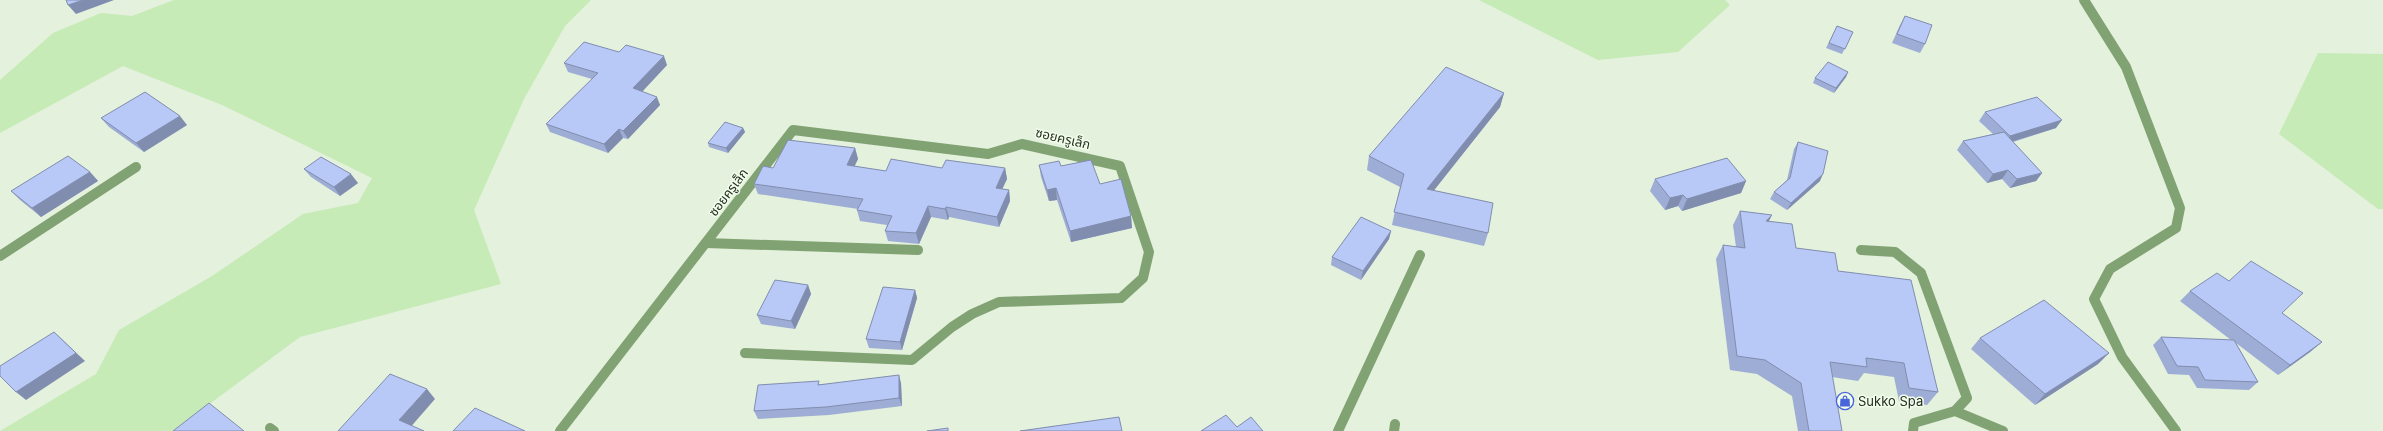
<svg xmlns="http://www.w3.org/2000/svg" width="2383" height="431" viewBox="0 0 2383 431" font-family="Inter,'Noto Sans Thai',sans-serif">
	<rect width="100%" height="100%" fill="#e3f1dd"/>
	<g fill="#c6ebb6">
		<polygon points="174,0 591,0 565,26 524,99 474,210 501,284 300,337 173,431 0,431 96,374 119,330 212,276 303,214 358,203 372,178 222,105 123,66 0,133 0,80 53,33 101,13 132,16"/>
		<polygon points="1479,0 1725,0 1730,5 1678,52 1598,60"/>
		<polygon points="2318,53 2383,54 2383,209 2378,209 2279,134"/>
	</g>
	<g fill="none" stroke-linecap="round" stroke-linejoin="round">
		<g stroke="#81a272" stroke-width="10">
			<polyline points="0,256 136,167"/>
			<polyline points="1955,411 2003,431"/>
			<polyline points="1338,431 1420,255"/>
			<polyline points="1394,431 1395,424"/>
		</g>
		<g stroke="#81a272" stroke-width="10">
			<polyline points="2084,0 2126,67 2180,208 2176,228 2110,269 2094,299 2122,357 2176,431"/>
			<polyline points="706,243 918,250"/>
			<polyline points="1861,250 1895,252 1921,273 1967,398 1955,411 1914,423 1913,431"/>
			<polyline points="270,428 274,431"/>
			<polyline points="560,431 793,130 988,154 1022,144 1120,166 1149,252 1143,278 1121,298 999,302 972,314 952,327 912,360 745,353"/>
		</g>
	</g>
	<g fill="#9eadd5">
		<polygon points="1905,16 1925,44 1920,53 1892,43 1900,25"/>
		<polygon points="1837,26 1853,32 1842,54 1826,48"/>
		<polygon points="564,63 667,65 642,92 660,105 628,139 623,138 608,153 550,132 546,124 592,79 568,72"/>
		<polygon points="1848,72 1846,77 1834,93 1813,83 1815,78"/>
		<polygon points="1504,93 1500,107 1433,191 1488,233 1484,246 1392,225 1400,187 1367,170 1369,156"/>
		<polygon points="1985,112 2056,128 2013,142 2042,173 2036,181 2010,188 2002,179 1987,183 1957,150 1963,141 1993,134 1979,121"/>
		<polygon points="101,118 187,125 144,152 109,127"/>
		<polygon points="743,128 745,132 728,153 709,147 708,143"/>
		<polygon points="1798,142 1820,181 1787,210 1770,199 1774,192 1787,180 1794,149"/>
		<polygon points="855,148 858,159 854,166 886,171 942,168 1005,168 1007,179 1002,189 1009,190 1010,201 999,227 949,217 948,220 931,217 919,244 888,241 885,231 887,225 860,221 857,210 858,209 758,194 754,184 773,168"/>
		<polygon points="1039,165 1061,166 1100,184 1131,216 1132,228 1071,242 1057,200 1049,201 1041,177"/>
		<polygon points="304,169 358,183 340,196 311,177"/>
		<polygon points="90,172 98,181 41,217 20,200 11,191"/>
		<polygon points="1655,179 1746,181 1741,193 1682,211 1678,206 1665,210 1650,191"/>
		<polygon points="1740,211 1769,221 1796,248 1838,271 1938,392 1927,405 1899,401 1894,377 1864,373 1858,381 1832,377 1842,431 1798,431 1792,396 1757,374 1730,370 1716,259 1723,245 1736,247 1733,225"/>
		<polygon points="1391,231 1389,239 1361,280 1331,265 1332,257"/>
		<polygon points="2229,281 2282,313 2322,342 2310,352 2278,375 2236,343 2258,382 2249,390 2197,388 2189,375 2168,374 2153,345 2161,337 2231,340 2180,301 2190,291"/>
		<polygon points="808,285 811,294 795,329 761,324 757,315"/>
		<polygon points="915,290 917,298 902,350 869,348 866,339"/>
		<polygon points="1980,338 2109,353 2098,364 2035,405 1971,349"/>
		<polygon points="901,383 902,406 829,415 758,419 754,411 820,384"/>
	</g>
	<g fill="#818dae">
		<polygon points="83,0 114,0 76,14 68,5"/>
		<polygon points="664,56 667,65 637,97 633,88"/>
		<polygon points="1848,72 1846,77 1834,93 1836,88"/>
		<polygon points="1504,93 1500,107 1424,203 1427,189"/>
		<polygon points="657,97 660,105 628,139 623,131"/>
		<polygon points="180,116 187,125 144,152 136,143"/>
		<polygon points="2062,120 2056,128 2004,144 2010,136"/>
		<polygon points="743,128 745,132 728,153 726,148"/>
		<polygon points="619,129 623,138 608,153 604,144"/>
		<polygon points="855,148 858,159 850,176 847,165"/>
		<polygon points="1005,168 1007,179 998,198 996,188"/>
		<polygon points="2008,170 2002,179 1987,183 1993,174"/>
		<polygon points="90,172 98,181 41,217 32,208"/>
		<polygon points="2042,173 2036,181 2010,188 2017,179"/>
		<polygon points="351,174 358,183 340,196 334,187"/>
		<polygon points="1823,174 1820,181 1787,210 1791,203"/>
		<polygon points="1746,181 1741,193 1682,211 1687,199"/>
		<polygon points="1056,188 1057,200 1049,201 1047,190"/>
		<polygon points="1009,190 1010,201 999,227 997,217"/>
		<polygon points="1683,195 1678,206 1665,210 1670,198"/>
		<polygon points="928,206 931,217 919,244 916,233"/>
		<polygon points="946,207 949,217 948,220 945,209"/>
		<polygon points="1772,215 1765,229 1766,221"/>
		<polygon points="1131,216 1132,228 1071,242 1070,231"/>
		<polygon points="1391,231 1389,239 1361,280 1363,271"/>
		<polygon points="808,285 811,294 795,329 791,321"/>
		<polygon points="915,290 917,298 902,350 900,342"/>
		<polygon points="54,332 85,361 26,400 16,392"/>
		<polygon points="2322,342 2310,352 2278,375 2290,365"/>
		<polygon points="2109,353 2098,364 2035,405 2045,394"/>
		<polygon points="899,375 901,383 902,406 899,398"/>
		<polygon points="427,389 435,399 408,430 399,420"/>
	</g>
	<g fill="#b8c9f8" stroke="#818dae">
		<polygon points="66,0 83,0 68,5"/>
		<polygon points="1905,16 1932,25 1925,44 1897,34"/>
		<polygon points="1837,26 1853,32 1845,49 1829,43"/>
		<polygon points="584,42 619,52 626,45 664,56 633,88 657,97 623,131 619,129 604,144 546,124 598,73 564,63"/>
		<polygon points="1828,62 1848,72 1836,88 1815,78"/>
		<polygon points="1446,67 1504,93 1427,189 1493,203 1488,233 1394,212 1404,174 1369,156"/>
		<polygon points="145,92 180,116 136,143 101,118"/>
		<polygon points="2037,97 2062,120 2010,136 1985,112"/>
		<polygon points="725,122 743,128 726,148 708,143"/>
		<polygon points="2004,132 2042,173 2017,179 2008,170 1993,174 1963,141"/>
		<polygon points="788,140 855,148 847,165 886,171 891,159 942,168 946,160 1005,168 996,188 1009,190 997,217 946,207 945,209 928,206 916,233 885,231 892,216 857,210 863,199 754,184 763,166 773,168"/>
		<polygon points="1798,142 1828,151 1823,174 1791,203 1774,192 1790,178"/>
		<polygon points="68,156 90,172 32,208 11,191"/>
		<polygon points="321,157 351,174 334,187 304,169"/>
		<polygon points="1727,158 1746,181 1687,199 1683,195 1670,198 1655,179"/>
		<polygon points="1091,160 1100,184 1121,179 1131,216 1070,231 1056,188 1047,190 1039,165 1059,161 1061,166"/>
		<polygon points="1740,211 1772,215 1766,221 1792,224 1796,248 1835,253 1838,271 1911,280 1938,392 1909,388 1904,363 1866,358 1867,367 1830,362 1842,431 1809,431 1801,383 1765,360 1737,356 1723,245 1745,248"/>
		<polygon points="1361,217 1391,231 1363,271 1332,257"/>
		<polygon points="2251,261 2303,293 2282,313 2322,342 2290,365 2190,291 2217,273 2229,281"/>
		<polygon points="775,280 808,285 791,321 757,315"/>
		<polygon points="883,287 915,290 900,342 866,339"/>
		<polygon points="2044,300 2109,353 2045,394 1980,338"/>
		<polygon points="54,332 76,353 16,392 0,376 0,366"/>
		<polygon points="2161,337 2234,340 2258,382 2205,380 2198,367 2177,366"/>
		<polygon points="390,374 427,389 399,420 424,431 338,431"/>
		<polygon points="899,375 899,398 826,407 754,411 758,385 819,381 818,385"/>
		<polygon points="209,403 244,431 173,431"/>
		<polygon points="475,408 525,431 453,431"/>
		<polygon points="1226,415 1237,427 1251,417 1263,431 1201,431"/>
		<polygon points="1119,417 1122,431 1020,431"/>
		<polygon points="948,428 948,431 927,431"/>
	</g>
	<defs>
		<symbol id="shop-ring" viewBox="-11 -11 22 22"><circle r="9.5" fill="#f0feea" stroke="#4a65d9" stroke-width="1.5"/><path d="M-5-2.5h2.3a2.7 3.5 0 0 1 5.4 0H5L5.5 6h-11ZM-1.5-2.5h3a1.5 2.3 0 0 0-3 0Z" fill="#4a65d9"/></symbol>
	</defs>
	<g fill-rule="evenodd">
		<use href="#shop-ring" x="1835" y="391" width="20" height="20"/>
	</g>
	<g text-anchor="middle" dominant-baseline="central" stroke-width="3" stroke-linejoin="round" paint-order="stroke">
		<g font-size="13" fill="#282d25" stroke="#f0feea">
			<text transform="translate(1063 138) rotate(13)">ซอยครูเล็ก</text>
			<text transform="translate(728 192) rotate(-53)">ซอยครูเล็ก</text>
		</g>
		<g font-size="13" fill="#282d25" stroke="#f0feea" text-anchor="start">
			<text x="1858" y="401">Sukko Spa</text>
		</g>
	</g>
</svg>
